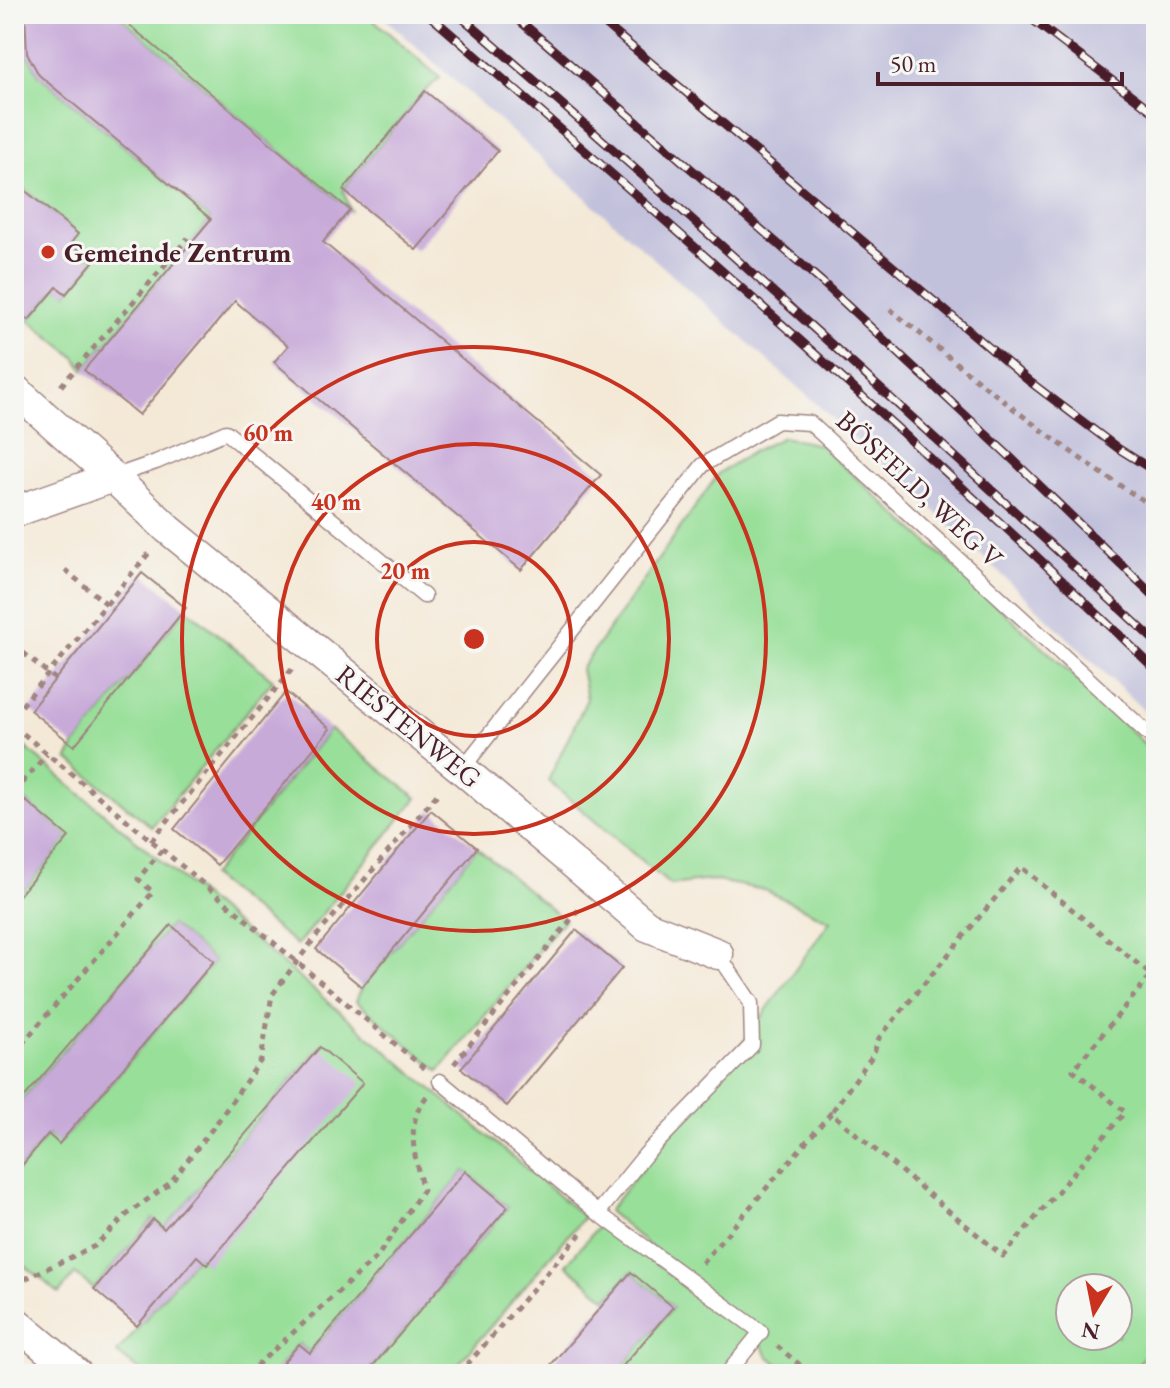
<svg xmlns="http://www.w3.org/2000/svg" width="1170" height="1388" viewBox="0 0 1170 1388" font-family="'EB Garamond',serif">
	<rect width="100%" height="100%" fill="#f6f6f2"/>
	<filter id="ink" filterUnits="userSpaceOnUse"><feTurbulence type="fractalNoise" baseFrequency=".0125" numOctaves="2"/><feDisplacementMap in="SourceGraphic" scale="16" xChannelSelector="R" yChannelSelector="G"/><feConvolveMatrix kernelMatrix="1 2 1 2 8 2 1 2 1" color-interpolation-filters="sRGB"/></filter>
	<filter id="wash" filterUnits="userSpaceOnUse"><feTurbulence type="fractalNoise" baseFrequency=".006" numOctaves="4" result="noise"/><feDisplacementMap in="SourceGraphic" scale="32" xChannelSelector="R" yChannelSelector="G"/><feGaussianBlur stdDeviation="1.8" result="paint"/><feColorMatrix in="noise" values="0 0 0 0 0 0 0 0 0 0 0 0 0 0 0 0 0 1.4 0 .05"/><feComposite in="paint" operator="in"/></filter>
	<g filter="url(#wash)">
		<rect width="100%" height="100%" fill="#f4e9d7"/>
		<polygon fill="#c2c1dc" points="380,14 1156,14 1156,722 915,492"/>
		<g fill="#98df99" stroke="#717f62" stroke-width="2" fill-rule="evenodd">
			<polygon points="14,14 25,14 27,53 39,75 211,219 84,370 75,357 29,320 57,287 67,293 93,262 71,243 77,234 17,183 14,185"/>
			<polygon points="116,14 367,14 440,78 425,91 343,190 350,210"/>
			<path d="M783 437 820 445 1057 660 1156 755V1342L1130 1374H790L767 1355 758 1336 725 1374H616L673 1307 631 1272 607 1299 566 1265 599 1225 717 1303 608 1211 745 1040 830 921 765 890 711 880 670 885 548 781 587 699 581 669 719 473 754 451ZM1070 1288H1118V1336H1070Z"/>
			<polygon points="186,608 273,680 152,827 68,759 74,746"/>
			<polygon points="330,729 417,798 297,945 211,876"/>
			<polygon points="14,738 584,1217 450,1374 366,1374 508,1207 465,1171 310,1353 299,1344 273,1374 144,1374 117,1353 197,1256 207,1264 320,1047 164,1229 153,1219 94,1289 75,1274 59,1293 14,1257 14,1175 48,1134 60,1143 214,961 171,925 16,1107 14,1105 14,901 68,837 26,801 14,815"/>
			<polygon points="477,848 564,920 439,1071 356,1001 362,987"/>
		</g>
		<g id="blocks">
			<g fill="#c8aad9">
				<polygon points="25,14 116,14 350,210 323,242 601,475 521,570 274,362 288,346 235,301 139,415 84,370 211,219 39,75 27,53"/>
				<polygon points="425,91 498,151 416,250 343,190"/>
				<polygon points="16,183 78,234 71,243 93,262 66,294 57,287 29,320 14,308 14,185"/>
				<polygon points="142,573 186,608 74,746 30,710"/>
				<polygon points="286,692 330,729 217,865 174,829"/>
				<polygon points="26,801 69,837 14,901 14,815"/>
				<polygon points="431,810 477,848 362,987 316,949"/>
				<polygon points="171,925 214,961 59,1144 48,1134 14,1175 14,1105 16,1107"/>
				<polygon points="576,930 622,968 507,1106 461,1068"/>
				<polygon points="320,1047 363,1083 207,1265 197,1256 137,1326 94,1289 153,1219 164,1229"/>
				<polygon points="465,1171 508,1207 366,1374 273,1374 299,1344 310,1353"/>
				<polygon points="631,1272 673,1307 616,1374 543,1374"/>
			</g>
		</g>
	</g>
	<g filter="url(#ink)">
		<use href="#blocks" fill-opacity="0" stroke="#9f8481" stroke-width="2"/>
		<g fill="none" stroke-linecap="round" stroke-linejoin="round">
			<defs>
				<g id="service">
					<polyline points="113,477 156,462 226,432 424,596"/>
					<polyline points="462,769 703,465 777,421 810,423 1156,741"/>
					<polyline points="718,954 751,1003 752,1045 645,1155 598,1213 761,1332 727,1374"/>
					<polyline points="440,1081 598,1213"/>
				</g>
				<g id="minor">
					<polyline points="14,389 113,477"/>
					<polyline points="14,512 113,477 168,529 462,769 647,926 718,954"/>
					<polyline points="14,1321 77,1374"/>
				</g>
			</defs>
			<use href="#service" stroke="#9f8481" stroke-width="17"/>
			<use href="#minor" stroke="#9f8481" stroke-width="33"/>
			<g stroke="#9f8481" stroke-width="5" stroke-dasharray="6 6" stroke-linecap="butt">
				<path d="M890 309C976 379 1061 451 1156 508"/>
				<polyline points="61,386 188,238"/>
				<polyline points="65,570 113,609"/>
				<polyline points="14,645 55,679"/>
				<polyline points="14,715 149,553"/>
				<polyline points="14,726 424,1068"/>
				<polyline points="14,792 47,754"/>
				<polyline points="151,841 293,668"/>
				<polyline points="14,1053 153,892 138,879 162,850"/>
				<polyline points="454,1064 581,907"/>
				<polyline points="702,1263 831,1113 1003,1256 1125,1112 1073,1070 1151,975 1021,867 879,1038 873,1055 831,1113"/>
				<polyline points="14,1284 95,1246 125,1216 170,1183 216,1124 261,1060 272,995 314,939 440,791"/>
				<polyline points="777,1346 811,1374"/>
				<path d="M247 1374 377 1257 423 1190C415 1159 404 1123 427 1096"/>
				<polyline points="459,1374 585,1229"/>
			</g>
			<use href="#service" stroke="#fff" stroke-width="14"/>
			<use href="#minor" stroke="#fff" stroke-width="30"/>
			<defs>
				<g id="rail">
					<path d="M428 14C675 228 921 443 1156 670"/>
					<path d="M458 14C695 219 927 429 1156 642"/>
					<polyline points="512,14 822,282 1007,454 1156,598"/>
					<polyline points="593,14 1029,381 1119,449 1156,472"/>
					<polyline points="1025,14 1156,114"/>
				</g>
			</defs>
			<use href="#rail" stroke="#4a1f2b" stroke-width="9"/>
			<use href="#rail" stroke="#f6f6f2" stroke-width="6" stroke-dasharray="18" stroke-linecap="butt"/>
		</g>
	</g>
	<g fill="none" stroke="#c8321e" stroke-width="4">
		<circle cx="474" cy="639" r="97"/>
		<circle cx="474" cy="639" r="195"/>
		<circle cx="474" cy="639" r="292"/>
	</g>
	<circle fill="#c8321e" stroke="#f6f6f2" stroke-width="3" cx="48" cy="252" r="8"/>
	<g text-anchor="middle" dominant-baseline="central" stroke-width="6" stroke-linejoin="round" paint-order="stroke">
		<g font-size="28" font-weight="bold" fill="#4a1f2b" stroke="#f6f6f2" text-anchor="start">
			<text x="64" y="252">Gemeinde Zentrum</text>
		</g>
		<g font-size="28" fill="#4a1f2b" stroke="#f6f6f2">
			<text transform="translate(920 489) rotate(43)">BÖSFELD, WEG V</text>
			<text transform="translate(409 726) rotate(39)">RIESTENWEG</text>
		</g>
	</g>
	<circle cx="474" cy="639" r="12" fill="#c8321e" stroke="#f6f6f2" stroke-width="4"/>
	<g font-size="24" text-anchor="middle" font-weight="bold" fill="#c8321e" stroke="#f6f6f2" stroke-width="6" stroke-linejoin="round" paint-order="stroke">
		<text x="268" y="441">60 m</text>
		<text x="336" y="510">40 m</text>
		<text x="405" y="579">20 m</text>
	</g>
	<rect width="1170" height="1388" fill="none" stroke="#f6f6f2" stroke-width="48"/>
	<g transform="translate(1094 1312) rotate(190)"><circle r="38" fill="#f6f6f2" stroke="#b1a0a2" stroke-width="2"/>
	<path d="M0-6L14 30L0 20L-14 30Z" fill="#c8321e"/>
	<text y="-12" font-size="22" font-weight="bold" text-anchor="middle" fill="#4a1f2b">N</text>
	</g>
	<path d="M878 72v12h244v-12" fill="none" stroke="#4a1f2b" stroke-width="4"/>
	<text x="890" y="72" font-size="24" fill="#4a1f2b" stroke="#f6f6f2" stroke-width="6" paint-order="stroke">50 m</text>
</svg>
